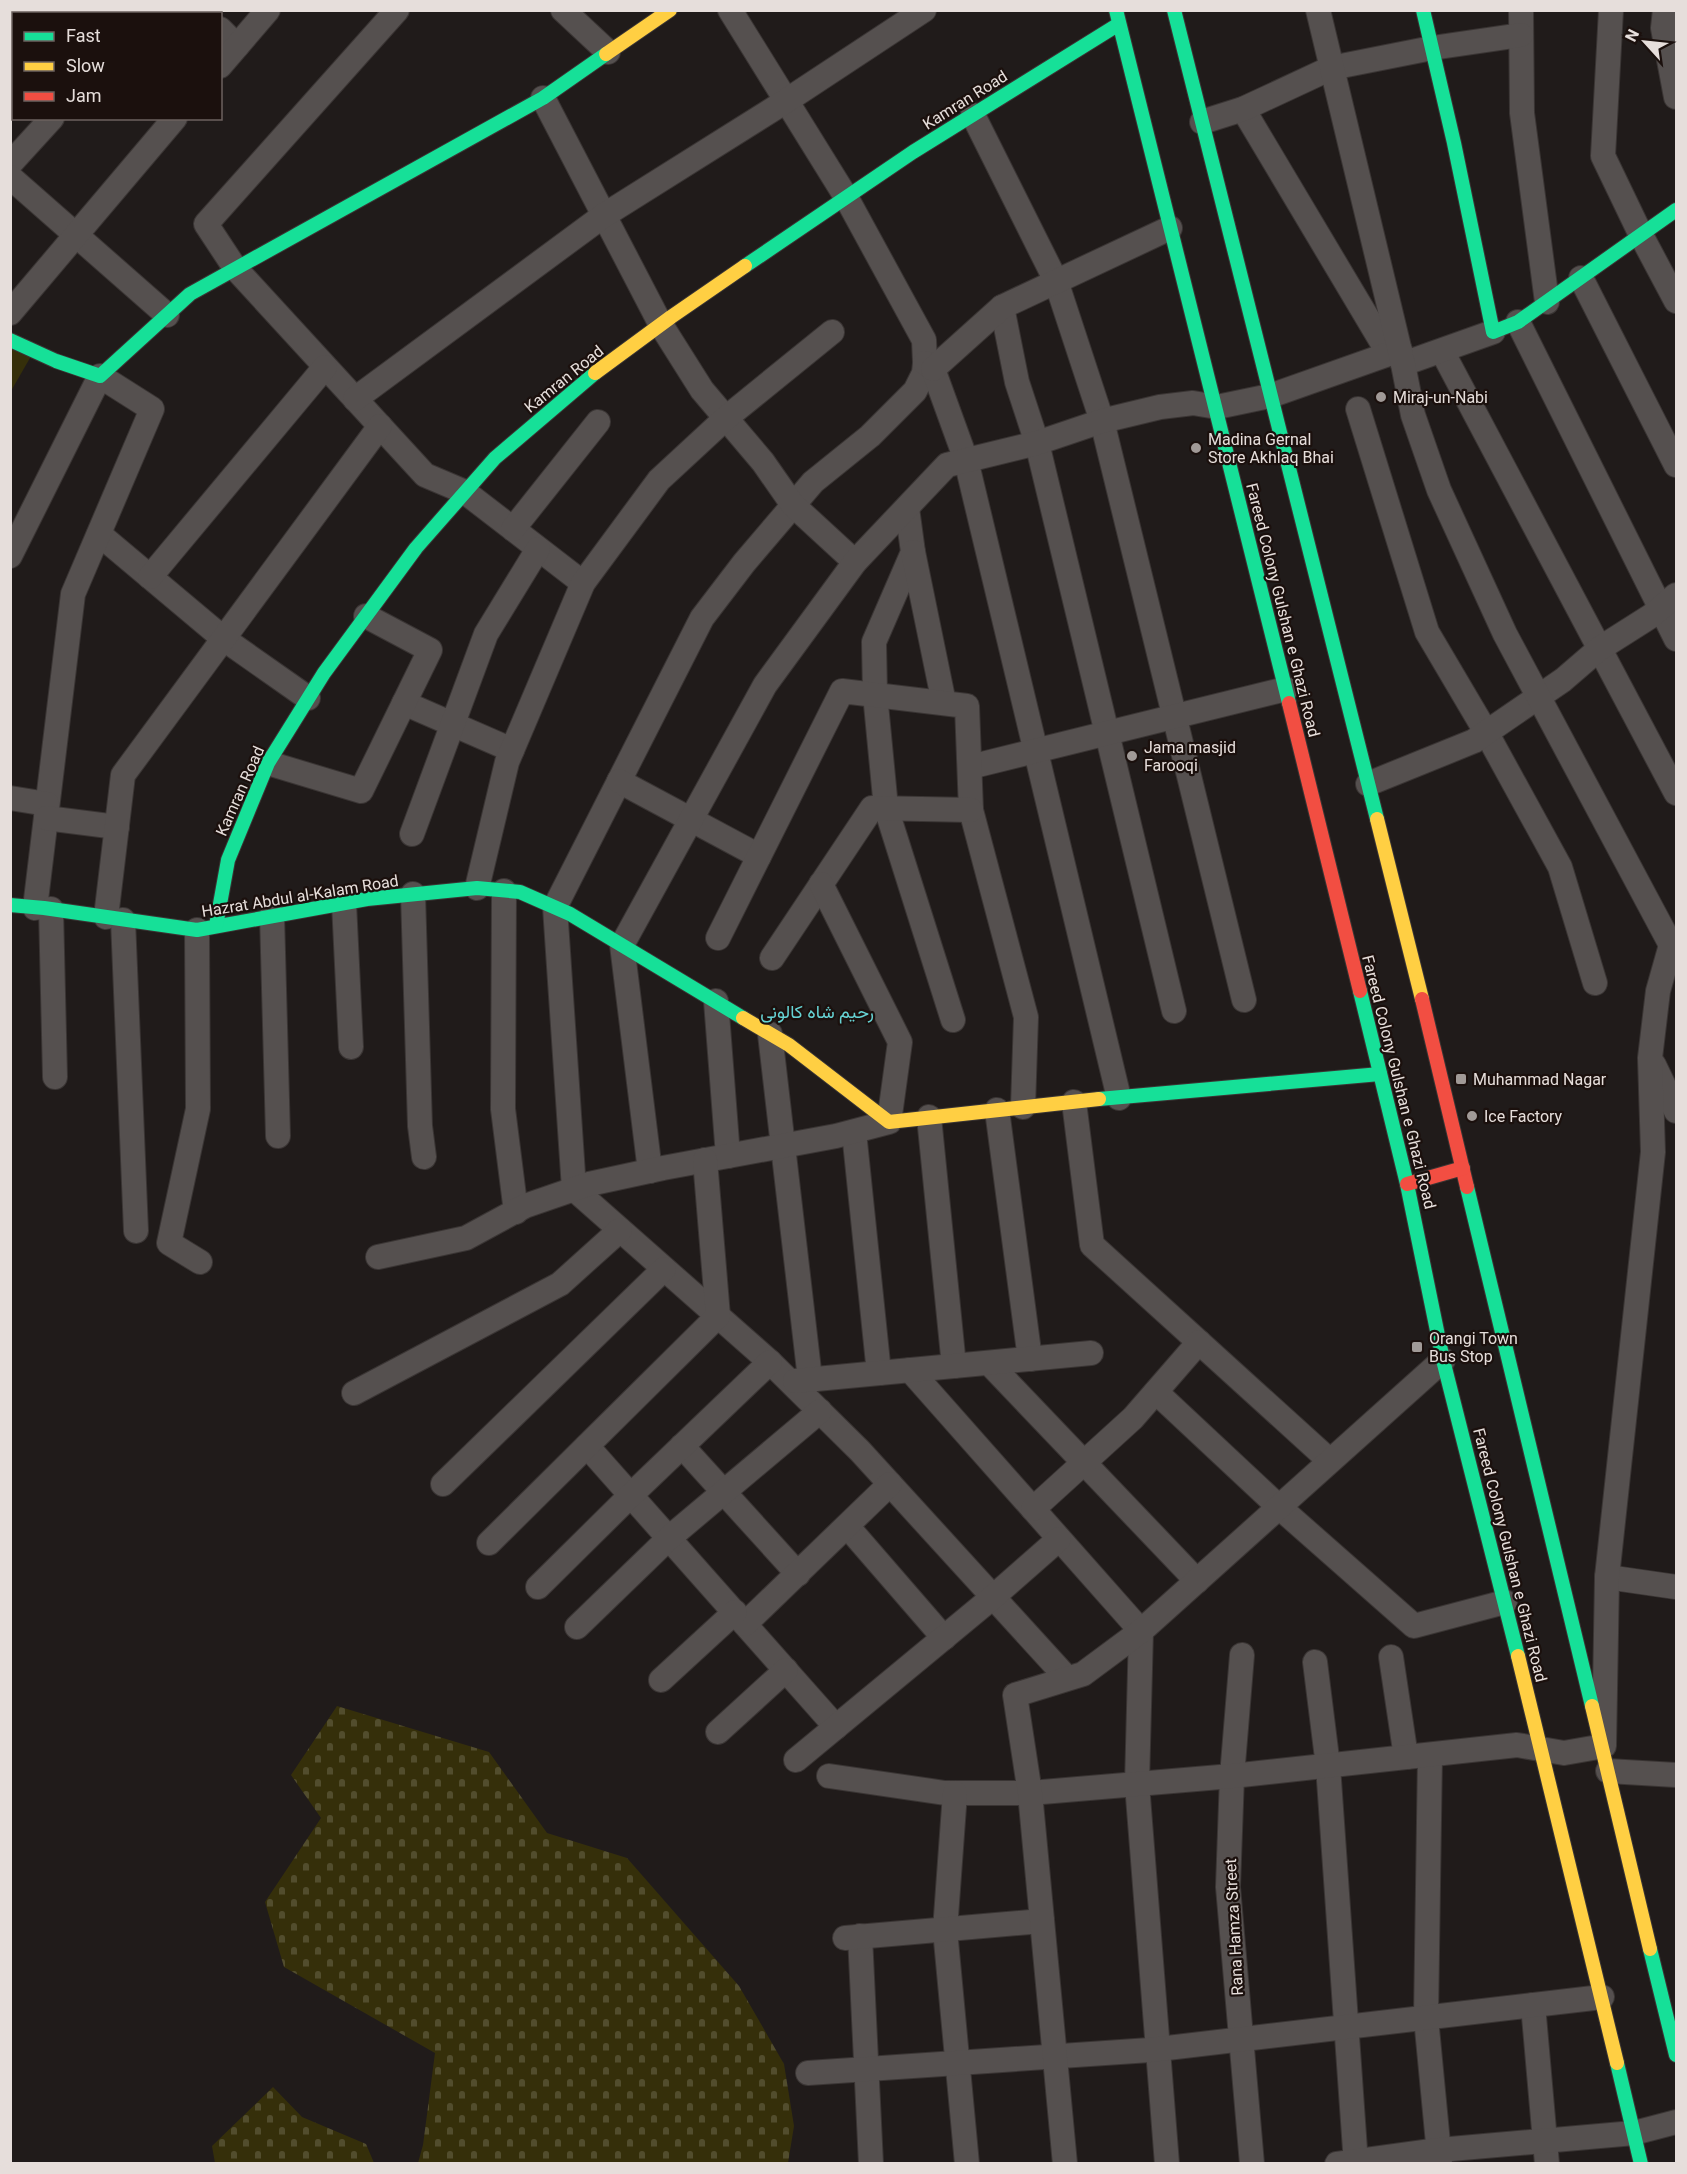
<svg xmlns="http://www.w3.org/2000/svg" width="1687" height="2174" viewBox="0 0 1687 2174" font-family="Roboto,Vazirmatn,sans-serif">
	<defs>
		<pattern id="cemetery-stones" width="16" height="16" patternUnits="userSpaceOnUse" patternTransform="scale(1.5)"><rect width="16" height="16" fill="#352f0a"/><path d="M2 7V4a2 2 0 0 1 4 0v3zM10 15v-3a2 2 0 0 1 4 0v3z" fill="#524d2d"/></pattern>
	</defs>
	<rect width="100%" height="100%" fill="#201b1a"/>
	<g fill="url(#cemetery-stones)">
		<polygon points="337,1706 489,1752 547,1833 627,1858 739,1986 784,2064 794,2126 788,2163 418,2163 423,2145 435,2053 284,1967 265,1902 321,1818 291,1775"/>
		<polygon points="273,2087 302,2117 366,2144 374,2163 215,2163 212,2146"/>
	</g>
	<polygon fill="#352f0a" points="11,340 34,351 11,391"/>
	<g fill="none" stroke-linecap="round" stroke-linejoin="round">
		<defs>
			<g id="street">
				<polyline points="202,10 205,14"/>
				<polyline points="397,10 206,224 235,268 425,475 465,492 583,583"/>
				<polyline points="563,10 608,52"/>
				<polyline points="730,10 846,197 924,340 925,363 924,373 915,391 870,436 813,482 744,563 702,618 555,907 574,1189 770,1362 860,1451 1067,1678"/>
				<polyline points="1521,10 1522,113 1547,302"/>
				<polyline points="1611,10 1603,156 1641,235 1676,301"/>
				<polyline points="1665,10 1663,28 1676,97"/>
				<polyline points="147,14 150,10"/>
				<polyline points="10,16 15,10"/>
				<polyline points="220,29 237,46"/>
				<polyline points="220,66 268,10"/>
				<polyline points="543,98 661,325 702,390 763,462 793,505 855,562"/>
				<polyline points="1243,109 1389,354"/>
				<polyline points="973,115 1056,281 1102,421 1244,1000"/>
				<polyline points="1202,122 1243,109 1331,68 1432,48 1521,35"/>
				<polyline points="10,164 52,118"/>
				<polyline points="10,177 167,315"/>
				<polyline points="1581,278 1676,465"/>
				<polyline points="1002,307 1017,382 1037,443 1174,1011"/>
				<polyline points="10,313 175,118"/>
				<polyline points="1518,322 1676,639"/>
				<polyline points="1442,351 1676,793"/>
				<polyline points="925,363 933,369 966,460 1119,1098"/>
				<polyline points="1403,364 1493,332"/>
				<polyline points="933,369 1002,307 1170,228"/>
				<polyline points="355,399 603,216 786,101 924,10"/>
				<polyline points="1358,409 1427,632 1486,732 1560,867 1595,983"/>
				<polyline points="907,508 913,552 874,642 875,694 886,808 953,1020"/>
				<polyline points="513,529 598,422"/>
				<polyline points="99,534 224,639 308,698"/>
				<polyline points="913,552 944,703"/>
				<polyline points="10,556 100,376 152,409 73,594 35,908"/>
				<polyline points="150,577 325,367"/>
				<polyline points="404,703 512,750"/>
				<polyline points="268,763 361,791 430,650 366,616"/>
				<polyline points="970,767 1286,689"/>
				<polyline points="619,781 759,856"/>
				<polyline points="1368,784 1474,741 1563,680 1599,649 1651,616 1676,595"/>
				<polyline points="10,798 47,804"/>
				<polyline points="46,818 117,827"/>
				<polyline points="412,834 486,634 538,549"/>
				<polyline points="477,888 507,762 583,583 659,480 726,418 832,332"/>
				<polyline points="504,891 503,1109 516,1212"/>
				<polyline points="413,894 420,1126 424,1157"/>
				<polyline points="344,903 351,1047"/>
				<polyline points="51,909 55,1077"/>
				<polyline points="272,915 278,1136"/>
				<polyline points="106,917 123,775 380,426"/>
				<polyline points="123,920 136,1231"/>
				<polyline points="197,930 198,1109 169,1243 200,1262"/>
				<polyline points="718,938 842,691 967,706 971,810 1026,1017 1023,1107"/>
				<polyline points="772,958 872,808 971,810"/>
				<polyline points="716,1001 728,1156"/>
				<polyline points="770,1034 810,1379"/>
				<polyline points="1654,1065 1676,1111"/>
				<polyline points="1074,1102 1092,1245 1330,1461"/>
				<polyline points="997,1110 1030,1359"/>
				<polyline points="929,1117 954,1366"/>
				<polyline points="854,1132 879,1373"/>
				<polyline points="650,1171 622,945 765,685 855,562 947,465 1037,443 1102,421 1160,407 1193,403 1217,407 1270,396 1400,350"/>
				<polyline points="378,1257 466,1238 525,1206 589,1184 663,1168 836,1136 889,1122 900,1042 821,884"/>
				<polyline points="989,1363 1197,1581"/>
				<polyline points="910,1370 1141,1631 1137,1784 1167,2164"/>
				<polyline points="795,1381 1091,1353"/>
				<polyline points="1156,1392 1279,1507 1414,1626 1505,1602"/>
				<polyline points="354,1393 560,1284 620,1230"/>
				<polyline points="587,1446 836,1727"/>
				<polyline points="682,1446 798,1574"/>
				<polyline points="443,1484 664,1269"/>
				<polyline points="1033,1509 1133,1418 1199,1342"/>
				<polyline points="847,1526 944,1638"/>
				<polyline points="489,1543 718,1316 705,1160"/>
				<polyline points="1607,1577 1676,1587"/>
				<polyline points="538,1587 631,1495 770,1362"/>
				<polyline points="745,1624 890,1484"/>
				<polyline points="577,1627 669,1538 820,1411"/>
				<polyline points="1242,1655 1232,1776 1228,1887 1252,2164"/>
				<polyline points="1391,1657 1406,1757"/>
				<polyline points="1315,1662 1328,1766 1356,2164"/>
				<polyline points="661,1680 735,1612"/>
				<polyline points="718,1732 786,1670"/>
				<polyline points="1430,1755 1426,2018 1440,2164"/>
				<polyline points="796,1760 993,1597 1059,1539"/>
				<polyline points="1608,1771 1676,1775"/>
				<polyline points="829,1776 945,1793 1030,1793 1232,1776 1517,1745 1564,1753 1604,1746 1607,1577 1653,1152 1650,1058 1658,991 1671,945 1505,634 1439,490 1413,415 1403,364 1318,10"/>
				<polyline points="955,1793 945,1930 967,2164"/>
				<polyline points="860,1936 871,2164"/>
				<polyline points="845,1938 1042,1921"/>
				<polyline points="1533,2005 1547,2164"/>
				<polyline points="808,2073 1150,2050 1602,1997"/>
				<polyline points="1065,2164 1030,1793 1015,1695 1083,1674 1141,1631 1443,1360"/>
				<polyline points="1337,2164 1439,2150 1634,2133 1676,2122"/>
			</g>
			<g id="fast">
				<polyline points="1116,10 1289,703"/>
				<polyline points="1174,10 1377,819"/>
				<polyline points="1423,10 1454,143 1493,332 1518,322 1676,210"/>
				<polyline points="745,266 913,152 1119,24"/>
				<polyline points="10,340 56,361 100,376 190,294 543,98 606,54"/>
				<polyline points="10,905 44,908 197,930 367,899 477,888 520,892 570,914 743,1018"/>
				<polyline points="216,926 228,860 268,763 324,673 416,548 495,458 595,373"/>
				<polyline points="1360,991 1407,1184 1443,1360 1518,1656"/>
				<polyline points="1099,1099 1380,1074"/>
				<polyline points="1467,1187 1592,1706"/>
				<polyline points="1650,1949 1676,2055"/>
				<polyline points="1617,2063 1641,2164"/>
			</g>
			<g id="slow">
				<polyline points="606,54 670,10"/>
				<polyline points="595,373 671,317 745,266"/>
				<polyline points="1377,819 1422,999"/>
				<polyline points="743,1018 789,1045 889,1122 1099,1099"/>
				<polyline points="1518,1656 1617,2063"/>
				<polyline points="1592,1706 1650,1949"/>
			</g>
			<g id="jam">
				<polyline points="1289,703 1360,991"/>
				<polyline points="1422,999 1467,1187"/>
				<polyline points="1407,1184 1463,1168"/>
			</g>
		</defs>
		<use href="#street" stroke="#3a3534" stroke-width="26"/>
		<use href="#fast" stroke="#3a3534" stroke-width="16"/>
		<use href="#slow" stroke="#3a3534" stroke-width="16"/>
		<use href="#jam" stroke="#3a3534" stroke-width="16"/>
		<use href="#street" stroke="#55504f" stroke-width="24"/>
		<use href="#fast" stroke="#16e098" stroke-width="14"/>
		<use href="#slow" stroke="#ffcf43" stroke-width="14"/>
		<use href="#jam" stroke="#f24e42" stroke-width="14"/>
	</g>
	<g fill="#a19a97" stroke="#1b100d" stroke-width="2">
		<circle cx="1381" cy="397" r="6"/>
		<circle cx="1196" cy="448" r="6"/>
		<circle cx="1132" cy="756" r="6"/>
		<rect x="1455" y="1073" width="12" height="12" rx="3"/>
		<circle cx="1472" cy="1116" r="6"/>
		<rect x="1411" y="1341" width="12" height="12" rx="3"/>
	</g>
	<g text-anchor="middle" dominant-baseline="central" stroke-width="4.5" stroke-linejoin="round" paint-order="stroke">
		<g font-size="16" fill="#e6dedb" stroke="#1b100d">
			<text transform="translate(965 100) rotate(-32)">Kamran Road</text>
			<text transform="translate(564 379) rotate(-39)">Kamran Road</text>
			<text transform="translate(1283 610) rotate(76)">Fareed Colony Gulshan e Ghazi Road</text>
			<text transform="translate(240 791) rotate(-66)">Kamran Road</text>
			<text transform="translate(300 896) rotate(-9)">Hazrat Abdul al-Kalam Road</text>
			<text transform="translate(1399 1082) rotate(76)">Fareed Colony Gulshan e Ghazi Road</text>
			<text transform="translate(1510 1555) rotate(76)">Fareed Colony Gulshan e Ghazi Road</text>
			<text transform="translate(1234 1927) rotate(-93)">Rana Hamza Street</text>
		</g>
		<g font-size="16" fill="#e6dedb" stroke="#1b100d" text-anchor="start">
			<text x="1393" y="397">Miraj-un-Nabi</text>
			<text x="1208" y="439">Madina Gernal<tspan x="1208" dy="18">Store Akhlaq Bhai</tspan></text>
			<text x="1144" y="747">Jama masjid<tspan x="1144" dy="18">Farooqi</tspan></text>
			<text x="1473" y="1079">Muhammad Nagar</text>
			<text x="1484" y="1116">Ice Factory</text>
			<text x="1429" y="1338">Orangi Town<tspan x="1429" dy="18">Bus Stop</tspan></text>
		</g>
		<g font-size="18" fill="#66d3d4" stroke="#1b100d">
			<text x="817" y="1011">رحیم شاہ کالونی</text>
		</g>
	</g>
	<rect width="1687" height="2174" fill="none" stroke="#e6dedb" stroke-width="24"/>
	<rect x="12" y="12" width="210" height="108" fill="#1b100d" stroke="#6c625f" stroke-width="1.5"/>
	<rect x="24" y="32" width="30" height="9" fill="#16e098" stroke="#6c625f" stroke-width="1.5"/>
	<text x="66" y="42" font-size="18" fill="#e6dedb">Fast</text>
	<rect x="24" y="62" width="30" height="9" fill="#ffcf43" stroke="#6c625f" stroke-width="1.5"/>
	<text x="66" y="72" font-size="18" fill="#e6dedb">Slow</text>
	<rect x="24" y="92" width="30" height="9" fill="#f24e42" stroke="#6c625f" stroke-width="1.5"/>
	<text x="66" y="102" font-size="18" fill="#e6dedb">Jam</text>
	<g transform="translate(1645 42) rotate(297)" stroke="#1b100d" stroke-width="4.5" paint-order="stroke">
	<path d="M0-4.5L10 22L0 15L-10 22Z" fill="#e6dedb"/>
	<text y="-9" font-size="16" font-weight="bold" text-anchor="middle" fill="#e6dedb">N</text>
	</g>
</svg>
